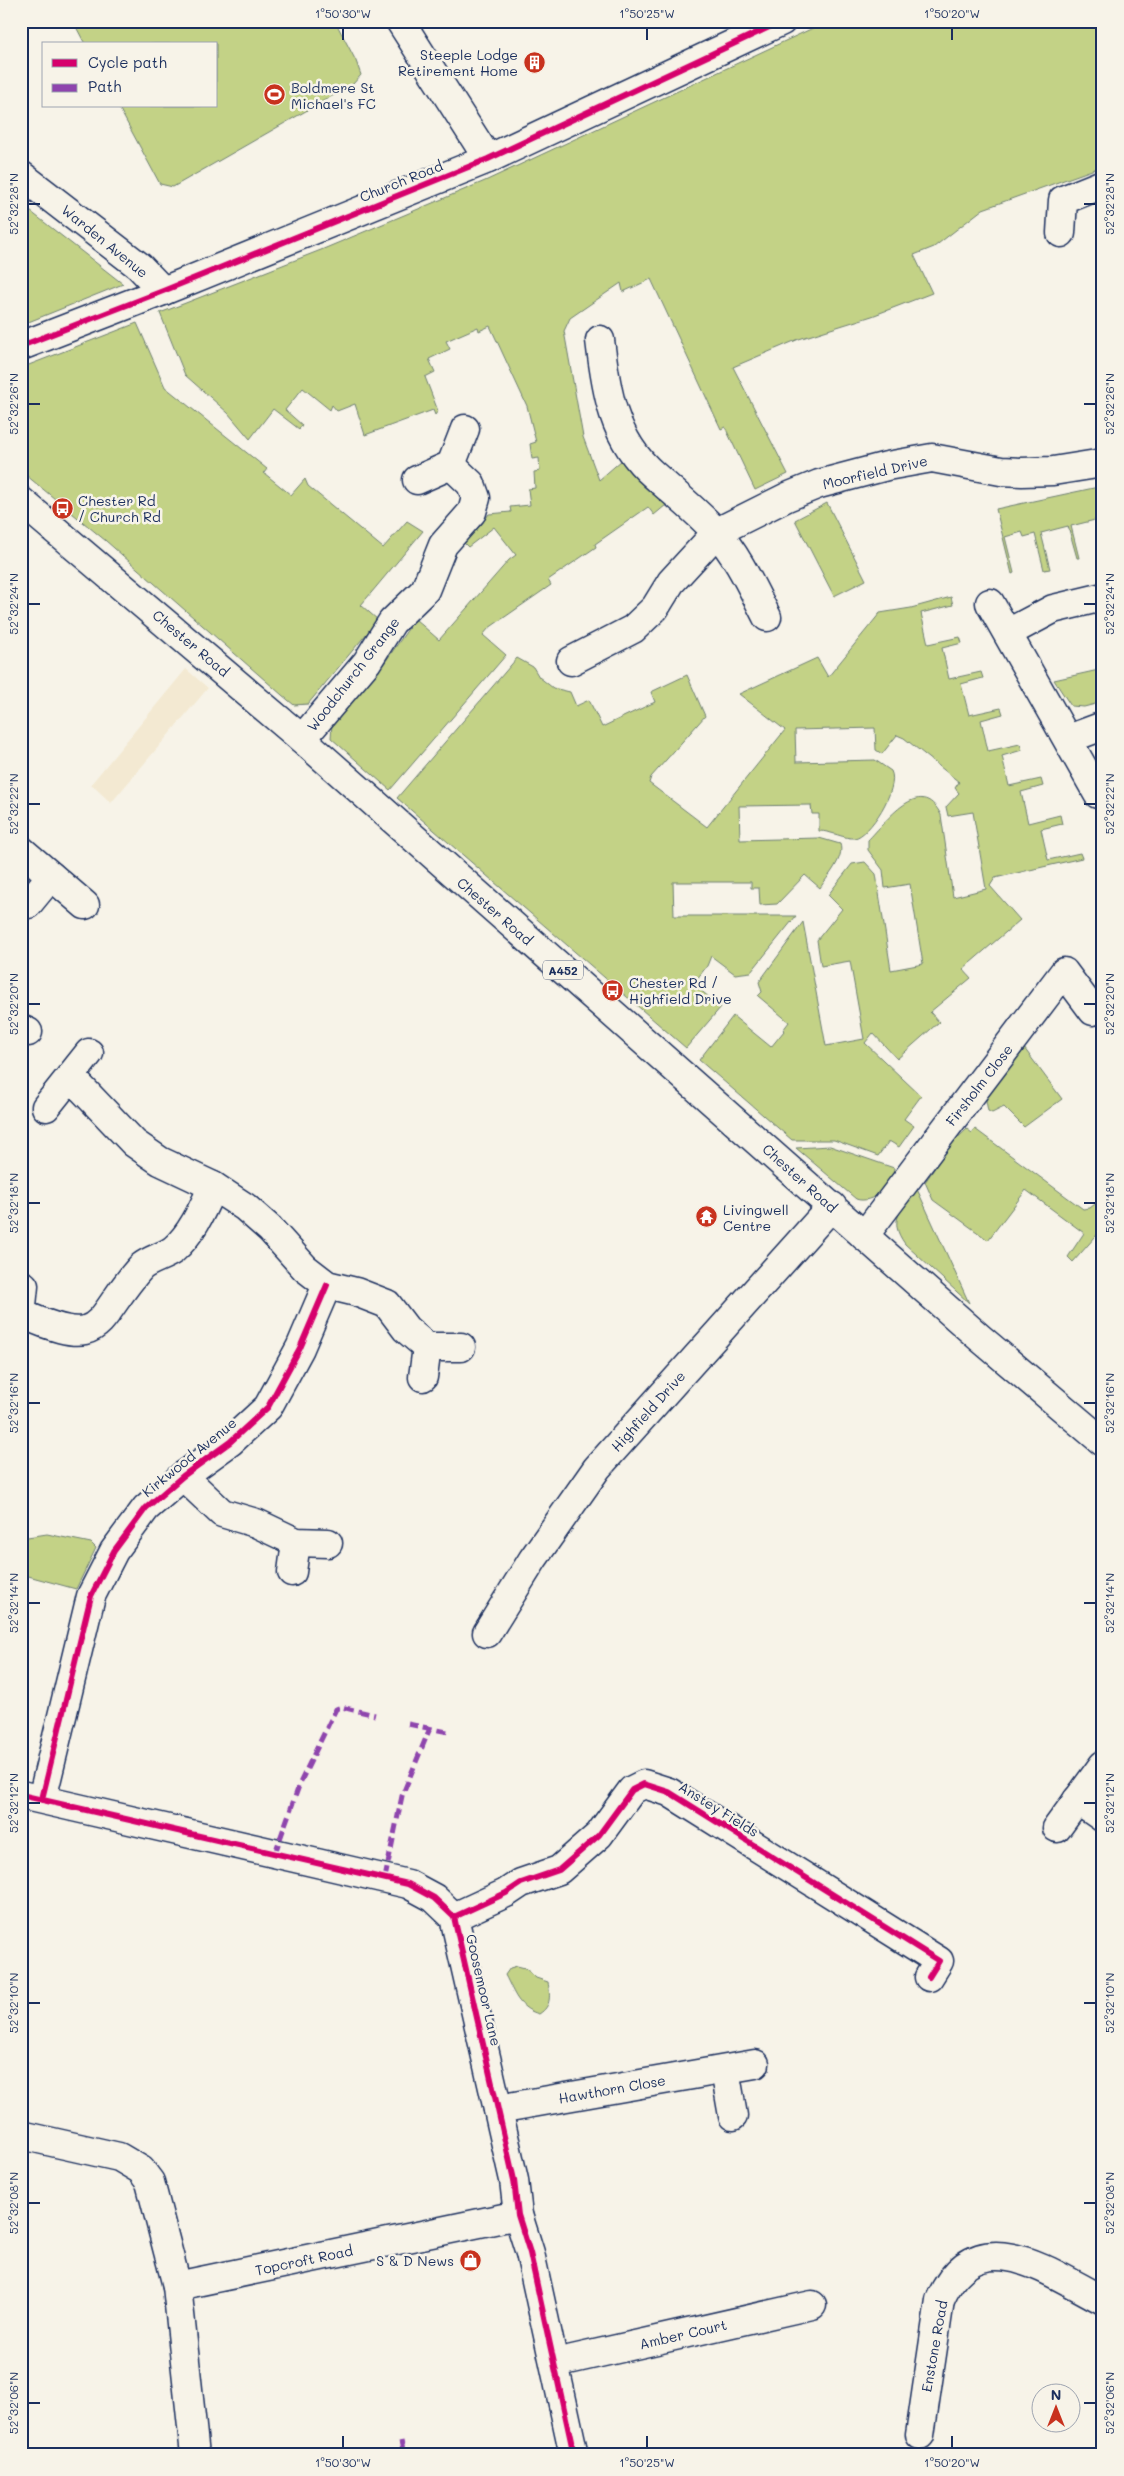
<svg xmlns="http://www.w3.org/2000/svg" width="1124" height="2476" viewBox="0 0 1124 2476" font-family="Mali,sans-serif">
	<rect width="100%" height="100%" fill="#f7f3e8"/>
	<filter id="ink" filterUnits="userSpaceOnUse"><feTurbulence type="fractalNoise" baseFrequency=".02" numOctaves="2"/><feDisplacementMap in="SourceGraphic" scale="10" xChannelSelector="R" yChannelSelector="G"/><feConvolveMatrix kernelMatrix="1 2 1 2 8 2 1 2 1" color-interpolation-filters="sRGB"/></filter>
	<g filter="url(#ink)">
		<polygon fill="#f3e9d2" points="186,669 208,688 111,803 91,784"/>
		<g fill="#c3d286" stroke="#6f8072">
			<polygon points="73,21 335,21 356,61 361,75 353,84 173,187 160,184 118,106 216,106 216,44 85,44"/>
			<polygon points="828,21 1103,21 1103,166 983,209 934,247 914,255 932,293 872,316 799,339 733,367 788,474 755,490 725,427 721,429 651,279 623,292 621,283 570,318 564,331 583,437 599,480 622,460 643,486 666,505 654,515 648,507 595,544 596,547 548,580 551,585 489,628 483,635 506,655 390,790 331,738 332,723 383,665 415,619 439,640 509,560 516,555 494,527 468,547 463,542 481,525 489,514 511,512 510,507 530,505 528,489 535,488 534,472 540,471 539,458 532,459 530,444 536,442 527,406 490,326 479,331 478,327 446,341 450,349 429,359 435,372 425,377 438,411 435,415 433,410 365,435 355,404 337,411 332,405 330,410 303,388 285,410 302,425 299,429 273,409 250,439 228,413 185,375 160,313 321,250 485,181"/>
			<polygon points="21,204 123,284 21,325"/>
			<polygon points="137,323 165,387 267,469 264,473 291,495 305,479 308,486 383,548 407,521 423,531 361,605 378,620 308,704 294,705 282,695 106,541 21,471 21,368"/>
			<polygon points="1103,486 1103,532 1099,519 1071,526 1079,558 1077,558 1068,526 1041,533 1050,569 1044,570 1035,534 1024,537 1022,532 1005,537 1014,573 1012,574 996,509"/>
			<polygon points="827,503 866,580 834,596 795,520"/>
			<path d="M951 597 953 605 921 613 928 644 960 637 962 643 942 648 949 679 981 672 983 678 961 684 969 715 1001 708 1003 714 981 720 988 751 1020 744 1022 750 1002 756 1009 786 1041 779 1043 786 1021 792 1028 823 1060 815 1062 824 1041 829 1048 860 1080 853 1082 858 995 878 990 886 1020 920 963 969 971 978 930 1012 939 1022 897 1059 873 1033 865 1043 921 1096 904 1119 914 1126 899 1147 889 1141 878 1156 834 1140H792L699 1060 733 1016 771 1047 784 1031 783 1030 789 1022 758 996 762 992 759 982 803 922 826 1046 864 1039 850 961 821 966 817 940 842 909 828 895 852 864 865 862 876 874 891 970 923 964 910 884 885 888 883 870 868 850V840C886 822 920 773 941 815L953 897 986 889 973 812 948 816 946 807 959 793 955 788 959 782 904 738 897 735 882 754 876 750 875 728 795 730 796 762 875 760 891 771C900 788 869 837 854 838 845 839 831 831 819 831V814H812L811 805 739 806 740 840 819 838 840 844C845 858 827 877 820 888L805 875 777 904 760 905 759 888H751V882H673L674 916H796L751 972 735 974 711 956 707 966 693 984 721 1007 686 1048 397 798 517 658 533 667 539 677 553 688 570 692 576 706 589 700 602 727 655 702 651 692 687 675 705 716 651 777 649 783 707 827 785 730 739 694 817 658 828 677 880 613 911 608Z"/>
			<polygon points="1103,669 1103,702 1084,707 1071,706 1054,680"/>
			<polygon points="1024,1048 1062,1099 1024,1127 1004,1107 992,1113 988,1111 986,1101 989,1093"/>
			<polygon points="967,1129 972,1133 975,1129 1083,1209 1090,1208 1095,1204 1103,1211 1103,1228 1073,1262 1068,1257 1084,1233 1026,1190 988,1240 933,1200 925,1182 952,1143"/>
			<path d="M830 1146 894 1168C894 1185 872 1205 856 1199L796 1148Z"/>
			<path d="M917 1189 969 1303 905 1244C887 1219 902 1210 917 1189Z"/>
			<polygon points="47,1534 91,1543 96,1548 76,1589 21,1574 21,1538"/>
			<path d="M517 1966 525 1968 536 1978 548 1982C550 1995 552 2006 539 2014 518 2008 515 1994 505 1975L510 1968Z"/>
		</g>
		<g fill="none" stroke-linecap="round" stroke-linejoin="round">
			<defs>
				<g id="minor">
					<polyline points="400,21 488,159"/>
					<polyline points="21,175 139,266 163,291"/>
					<polyline points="1061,233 1063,200 1103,184"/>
					<path d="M600 340C606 391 613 440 654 475 675 494 697 511 716 532 738 556 752 588 767 617"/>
					<polyline points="21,346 163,291 488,159 782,21"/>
					<polyline points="417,480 451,465 465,429"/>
					<polyline points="990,603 1098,794"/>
					<polyline points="1008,633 1053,609 1103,597"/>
					<polyline points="571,661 633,629 655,608 671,582 717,532 787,497 819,484 887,466 932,458 1001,471 1022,472 1053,471 1103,463"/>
					<polyline points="302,739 367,662 392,622 425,590 443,545 472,512 476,498 471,484 451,465"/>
					<polyline points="1068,739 1103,726"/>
					<polyline points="21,850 85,905"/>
					<polyline points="28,904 51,876"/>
					<polyline points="21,1029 28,1032"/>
					<polyline points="71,1077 134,1143 160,1161 213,1186 245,1207 270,1229 305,1268 327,1285 356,1292 387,1304 406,1329 427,1347"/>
					<polyline points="46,1107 89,1053"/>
					<polyline points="864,1236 1064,972 1093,1011"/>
					<path d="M22 1314C108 1352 92 1321 141 1267 151 1259 163 1257 173 1250 192 1234 203 1208 213 1186"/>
					<polyline points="21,1315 24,1286"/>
					<polyline points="423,1377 427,1347 461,1347"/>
					<polyline points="183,1476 222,1513 256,1523 296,1542 328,1543"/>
					<polyline points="292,1572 296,1542"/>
					<polyline points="487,1633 533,1559 597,1468 832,1206"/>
					<polyline points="21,1795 408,1884 434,1898 454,1917 514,2180 518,2215 530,2253 574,2455"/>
					<polyline points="42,1799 91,1596 114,1551 146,1508 183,1476 230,1442 268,1407 300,1348 327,1285"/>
					<polyline points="1077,1800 1103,1818"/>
					<polyline points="1057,1828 1103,1765"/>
					<polyline points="454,1917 506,1893 521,1883 559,1870 599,1835 632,1790 644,1784 669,1792 939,1961 929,1977"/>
					<polyline points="725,2070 733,2116"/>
					<polyline points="498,2109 755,2064"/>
					<polyline points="21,2135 119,2157 141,2170 150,2182 177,2286 195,2455"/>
					<polyline points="177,2286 518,2215"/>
					<polyline points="555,2363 812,2305"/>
					<path d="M920 2435 940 2300C977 2217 1048 2272 1103 2300"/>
				</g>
				<polyline id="highway" points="21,501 302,739 980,1338 1103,1442"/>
			</defs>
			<use href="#minor" stroke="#1b2f5e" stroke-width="31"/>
			<use href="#highway" stroke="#1b2f5e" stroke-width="31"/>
			<use href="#minor" stroke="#f7f3e8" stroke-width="28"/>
			<use href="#highway" stroke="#f7f3e8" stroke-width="28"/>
			<g stroke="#8e44ad" stroke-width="5" stroke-dasharray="10 5" stroke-linecap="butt">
				<polyline points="408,1724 448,1732"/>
				<polyline points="275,1853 300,1783 336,1709 341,1707 375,1715"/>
				<polyline points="385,1878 402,1796 430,1728"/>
				<polyline points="401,2441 404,2455"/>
			</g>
			<defs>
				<g id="cycleway">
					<polyline points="21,346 163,291 488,159 782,21"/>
					<polyline points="21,1795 408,1884 434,1898 454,1917 514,2180 518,2215 530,2253 574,2455"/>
					<polyline points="42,1799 91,1596 114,1551 146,1508 183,1476 230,1442 268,1407 300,1348 327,1285"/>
					<polyline points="454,1917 506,1893 521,1883 559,1870 599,1835 632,1790 644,1784 669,1792 939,1961 929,1977"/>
				</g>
			</defs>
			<use href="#cycleway" stroke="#f7f3e8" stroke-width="9"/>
			<use href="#cycleway" stroke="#d6006c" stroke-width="6"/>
		</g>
	</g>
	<path fill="none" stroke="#1b2f5e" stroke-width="2" d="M343 28V40M647 28V40M952 28V40M28 204H40M1084 204H1096M28 404H40M1084 404H1096M28 604H40M1084 604H1096M28 804H40M1084 804H1096M28 1004H40M1084 1004H1096M28 1203H40M1084 1203H1096M28 1403H40M1084 1403H1096M28 1603H40M1084 1603H1096M28 1803H40M1084 1803H1096M28 2003H40M1084 2003H1096M28 2203H40M1084 2203H1096M28 2403H40M1084 2403H1096M343 2436V2448M647 2436V2448M952 2436V2448"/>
	<defs>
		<symbol id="building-disc" viewBox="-11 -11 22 22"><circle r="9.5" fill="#c8321e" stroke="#f7f3e8"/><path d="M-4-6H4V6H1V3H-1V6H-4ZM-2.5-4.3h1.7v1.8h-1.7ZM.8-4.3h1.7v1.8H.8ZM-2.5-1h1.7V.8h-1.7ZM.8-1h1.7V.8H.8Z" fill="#fff"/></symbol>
		<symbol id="stadium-disc" viewBox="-11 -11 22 22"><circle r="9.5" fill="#c8321e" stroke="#f7f3e8"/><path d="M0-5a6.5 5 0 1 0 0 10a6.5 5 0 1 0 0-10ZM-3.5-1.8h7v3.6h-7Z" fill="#fff"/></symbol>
		<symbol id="bus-disc" viewBox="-11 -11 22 22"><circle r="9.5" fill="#c8321e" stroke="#f7f3e8"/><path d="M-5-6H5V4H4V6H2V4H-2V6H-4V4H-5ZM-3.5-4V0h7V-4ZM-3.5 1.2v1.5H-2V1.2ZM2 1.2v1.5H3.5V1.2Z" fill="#fff"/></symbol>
		<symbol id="temple-disc" viewBox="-11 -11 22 22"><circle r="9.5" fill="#c8321e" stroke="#f7f3e8"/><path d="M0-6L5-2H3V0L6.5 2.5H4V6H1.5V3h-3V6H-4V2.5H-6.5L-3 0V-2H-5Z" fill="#fff"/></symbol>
		<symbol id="shop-disc" viewBox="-11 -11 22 22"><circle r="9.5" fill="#c8321e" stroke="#f7f3e8"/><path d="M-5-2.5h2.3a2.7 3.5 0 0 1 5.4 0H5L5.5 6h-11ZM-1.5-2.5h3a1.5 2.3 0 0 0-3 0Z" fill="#fff"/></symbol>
	</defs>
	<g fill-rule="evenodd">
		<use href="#building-disc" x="522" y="50" width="25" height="25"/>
		<use href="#stadium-disc" x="262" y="82" width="25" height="25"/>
		<use href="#bus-disc" x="50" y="496" width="25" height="25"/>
		<use href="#bus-disc" x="600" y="978" width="25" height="25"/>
		<use href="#temple-disc" x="694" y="1204" width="25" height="25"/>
		<use href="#shop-disc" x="458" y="2248" width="25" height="25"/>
	</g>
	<g text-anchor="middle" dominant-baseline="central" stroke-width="5" stroke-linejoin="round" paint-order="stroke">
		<rect fill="#f7f3e8" stroke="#5d6a87" stroke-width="1" x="543" y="960.5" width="40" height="19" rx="4"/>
		<g font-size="12" font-weight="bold" fill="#1b2f5e">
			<text x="563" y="970">A452</text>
		</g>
		<g font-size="14" fill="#1b2f5e" stroke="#f7f3e8" text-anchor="start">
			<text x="518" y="54" text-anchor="end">Steeple Lodge<tspan x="518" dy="16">Retirement Home</tspan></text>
			<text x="291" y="87">Boldmere St<tspan x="291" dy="16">Michael's FC</tspan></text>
			<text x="78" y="500">Chester Rd<tspan x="78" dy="16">/ Church Rd</tspan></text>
			<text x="629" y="982">Chester Rd /<tspan x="629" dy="16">Highfield Drive</tspan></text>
			<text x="723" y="1209">Livingwell<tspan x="723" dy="16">Centre</tspan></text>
			<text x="454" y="2260" text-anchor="end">S &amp; D News</text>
		</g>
		<g font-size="14" fill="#1b2f5e" stroke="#f7f3e8">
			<text transform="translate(401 181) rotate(-22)">Church Road</text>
			<text transform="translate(105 241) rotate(39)">Warden Avenue</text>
			<text transform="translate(875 472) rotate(-13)">Moorfield Drive</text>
			<text transform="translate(191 643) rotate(40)">Chester Road</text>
			<text transform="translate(353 674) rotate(-52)">Woodchurch Grange</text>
			<text transform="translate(495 911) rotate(41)">Chester Road</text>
			<text transform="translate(979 1085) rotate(-52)">Firsholm Close</text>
			<text transform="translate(800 1178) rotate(42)">Chester Road</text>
			<text transform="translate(648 1411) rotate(-48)">Highfield Drive</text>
			<text transform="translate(189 1457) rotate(-39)">Kirkwood Avenue</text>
			<text transform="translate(719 1809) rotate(32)">Anstey Fields</text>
			<text transform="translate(484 1990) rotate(77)">Goosemoor Lane</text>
			<text transform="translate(612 2089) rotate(-10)">Hawthorn Close</text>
			<text transform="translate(304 2260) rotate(-12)">Topcroft Road</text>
			<text transform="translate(683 2334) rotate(-13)">Amber Court</text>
			<text transform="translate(934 2346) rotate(-80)">Enstone Road</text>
		</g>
	</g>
	<rect width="1124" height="2476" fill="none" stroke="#f7f3e8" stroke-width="55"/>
	<rect x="42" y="42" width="175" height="65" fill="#f7f3e8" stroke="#9fa5b1"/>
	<rect x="52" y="59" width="25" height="8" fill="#d6006c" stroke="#9fa5b1"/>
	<text x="88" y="68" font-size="15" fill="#1b2f5e">Cycle path</text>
	<rect x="52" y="84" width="25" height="8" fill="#8e44ad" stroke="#9fa5b1"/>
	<text x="88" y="92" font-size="15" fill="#1b2f5e">Path</text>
	<g transform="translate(1056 2408)"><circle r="24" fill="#f7f3e8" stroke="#9fa5b1"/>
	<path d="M0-4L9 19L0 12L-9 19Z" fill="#c8321e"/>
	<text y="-8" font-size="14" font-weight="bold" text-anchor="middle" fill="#1b2f5e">N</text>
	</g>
	<rect x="28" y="28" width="1068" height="2420" fill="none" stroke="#1b2f5e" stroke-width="2"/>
	<g font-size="12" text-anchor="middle" fill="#1b2f5e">
		<text x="343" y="18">1°50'30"W</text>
		<text x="647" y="18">1°50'25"W</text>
		<text x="952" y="18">1°50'20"W</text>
		<text transform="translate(14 204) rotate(-90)" y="4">52°32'28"N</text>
		<text transform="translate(1110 204) rotate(-90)" y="4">52°32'28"N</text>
		<text transform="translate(14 404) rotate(-90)" y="4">52°32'26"N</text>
		<text transform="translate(1110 404) rotate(-90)" y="4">52°32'26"N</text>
		<text transform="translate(14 604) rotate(-90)" y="4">52°32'24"N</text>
		<text transform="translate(1110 604) rotate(-90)" y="4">52°32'24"N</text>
		<text transform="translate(14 804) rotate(-90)" y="4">52°32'22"N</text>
		<text transform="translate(1110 804) rotate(-90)" y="4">52°32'22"N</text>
		<text transform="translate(14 1004) rotate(-90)" y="4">52°32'20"N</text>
		<text transform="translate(1110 1004) rotate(-90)" y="4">52°32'20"N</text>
		<text transform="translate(14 1203) rotate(-90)" y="4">52°32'18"N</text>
		<text transform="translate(1110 1203) rotate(-90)" y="4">52°32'18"N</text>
		<text transform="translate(14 1403) rotate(-90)" y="4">52°32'16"N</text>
		<text transform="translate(1110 1403) rotate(-90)" y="4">52°32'16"N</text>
		<text transform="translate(14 1603) rotate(-90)" y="4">52°32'14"N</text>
		<text transform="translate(1110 1603) rotate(-90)" y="4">52°32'14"N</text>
		<text transform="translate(14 1803) rotate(-90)" y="4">52°32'12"N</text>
		<text transform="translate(1110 1803) rotate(-90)" y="4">52°32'12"N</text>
		<text transform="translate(14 2003) rotate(-90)" y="4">52°32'10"N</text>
		<text transform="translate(1110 2003) rotate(-90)" y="4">52°32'10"N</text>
		<text transform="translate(14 2203) rotate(-90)" y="4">52°32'08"N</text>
		<text transform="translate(1110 2203) rotate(-90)" y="4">52°32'08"N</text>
		<text transform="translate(14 2403) rotate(-90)" y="4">52°32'06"N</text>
		<text transform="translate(1110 2403) rotate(-90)" y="4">52°32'06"N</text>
		<text x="343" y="2467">1°50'30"W</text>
		<text x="647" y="2467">1°50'25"W</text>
		<text x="952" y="2467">1°50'20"W</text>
	</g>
</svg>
